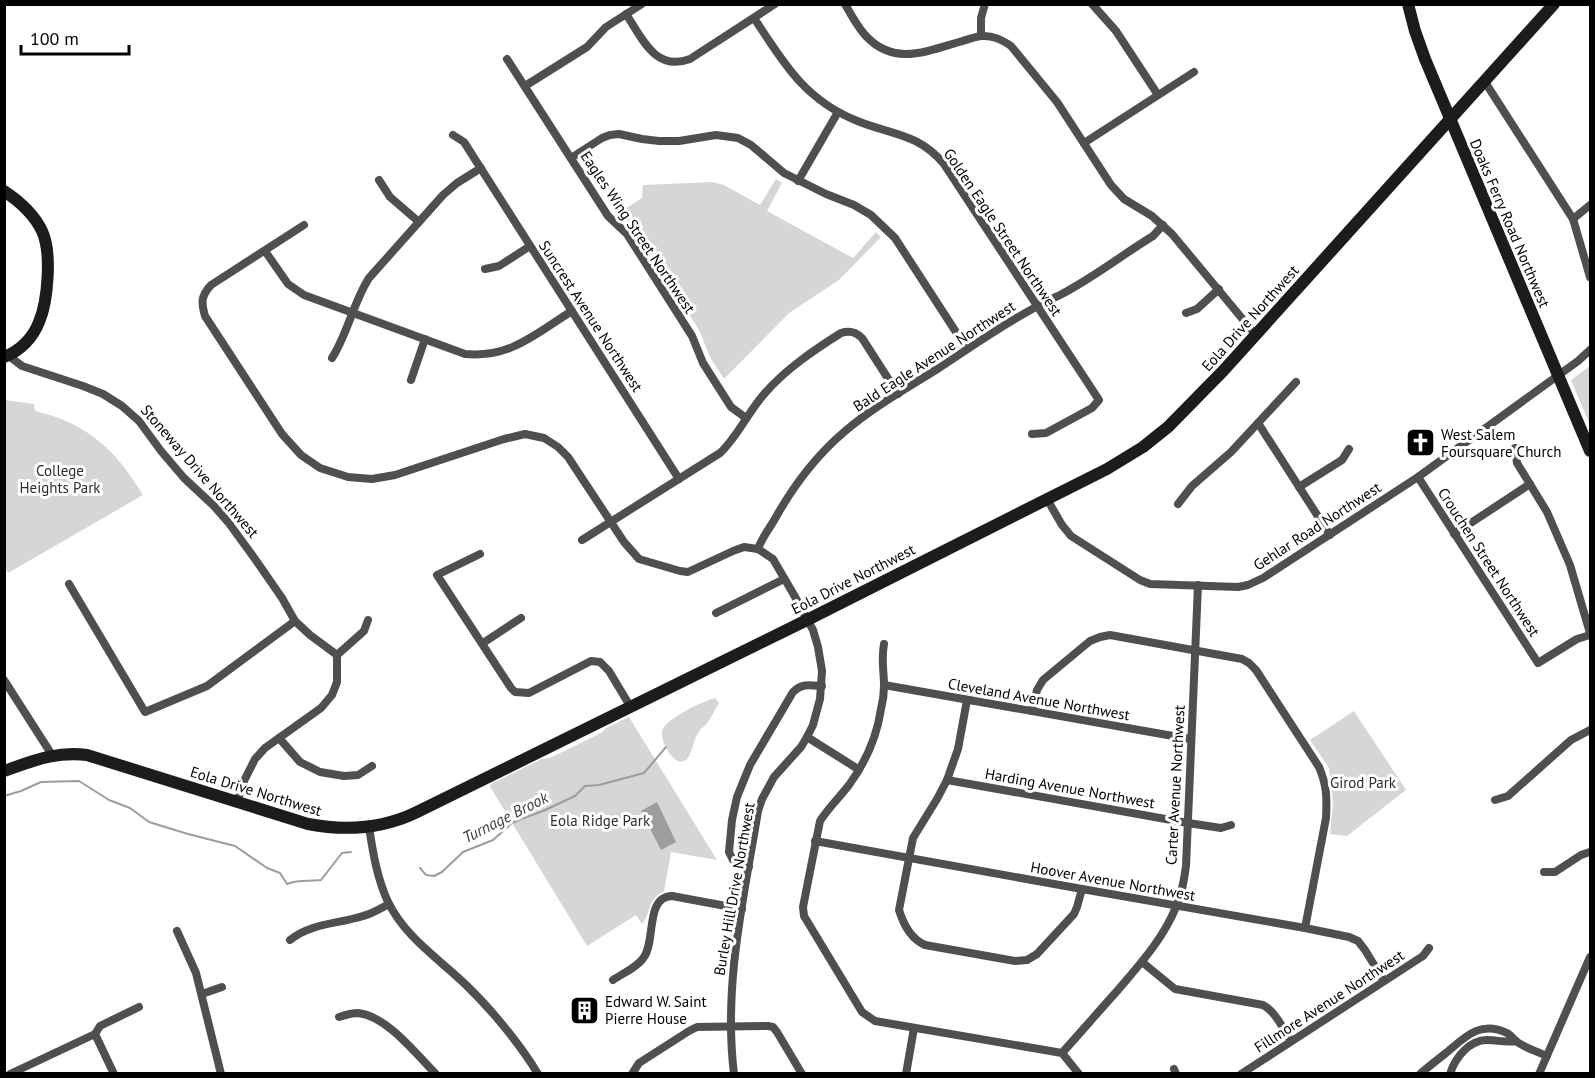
<svg xmlns="http://www.w3.org/2000/svg" width="1595" height="1078" viewBox="0 0 1595 1078" font-family="'PT Sans',sans-serif">
	<rect width="100%" height="100%" fill="#fff"/>
	<g fill="#d6d6d6">
		<polygon points="776,179 782,183 767,211 853,258 876,232 881,237 839,280 789,313 724,379 710,357 699,330 635,230 619,213 642,198 643,185 712,182 724,185 760,205"/>
		<polygon points="1590,366 1590,425 1571,380"/>
		<path d="M5 400 34 404 35 411C87 423 116 450 143 495L8 573 4 566Z"/>
		<path d="M715 698 719 703C715 709 712 717 707 723 704 727 700 729 698 733 693 741 693 752 687 759 676 771 659 740 662 731 665 719 703 701 715 698Z"/>
		<polygon points="1354,711 1406,790 1347,836 1330,834 1333,803 1329,768 1310,740"/>
		<path d="M629 717 717 860 671 852 664 891C646 901 652 912 642 924L636 915 587 946 489 785 542 759 550 758 601 733 606 728Z"/>
	</g>
	<polygon fill="#9d9d9d" points="657,802 676,842 661,850 641,811"/>
	<g fill="none" stroke-linecap="round" stroke-linejoin="round">
		<g stroke="#9d9d9d" stroke-width="2">
			<path d="M4 796 21 791 41 782 79 781 109 800 130 808 149 822 188 834 235 846 267 868 280 873 287 884C301 879 307 882 321 880L342 853 351 852"/>
			<polyline points="420,868 426,875 434,876 442,872 463,852 493,840 512,823 521,819 543,811 575,796 585,786 599,785 644,773 666,747"/>
		</g>
		<g stroke="#4f4f4f" stroke-width="8">
			<path d="M845 4C851 15 857 26 865 35 893 66 925 52 959 42 966 40 974 37 981 36 993 35 1002 40 1011 46L1057 102 1111 185 1124 199 1152 216 1172 234 1255 334"/>
			<polyline points="1092,4 1116,31 1158,95"/>
			<path d="M626 14C642 38 655 72 690 59L775 4"/>
			<path d="M754 18C783 62 804 99 855 120 890 135 917 132 944 164L1099 400 1092 408 1046 433 1032 434"/>
			<polyline points="981,36 981,18 985,4"/>
			<polyline points="507,59 608,216 627,234 692,336 703,363 731,407 746,418"/>
			<polyline points="1485,82 1573,219 1590,277"/>
			<polyline points="525,86 587,47 606,27 642,4"/>
			<polyline points="453,135 464,142 679,479"/>
			<polyline points="1084,143 1194,72"/>
			<polyline points="571,158 602,138 610,135 619,134 642,139 659,141 679,141 716,135 738,138 751,145 784,173 826,194 854,205 871,215 895,238 967,349"/>
			<polyline points="379,180 390,197 419,222"/>
			<polyline points="798,181 838,112"/>
			<polyline points="1573,219 1590,205"/>
			<path d="M304 225 211 285C201 296 201 302 205 316L282 434 301 455 320 468 348 477 372 479 395 475 504 439 525 434 544 438 558 447 568 457 624 542 639 559 680 571 688 572 733 551 744 547 758 549 773 559 794 595 813 630 818 647 822 671 820 699 813 725 807 737 801 747 774 777 762 799 758 811C744 897 723 985 734 1074"/>
			<path d="M265 251 288 284 304 295 465 354C511 358 535 334 572 311"/>
			<polyline points="485,269 499,266 530,246"/>
			<polyline points="1186,313 1197,309 1219,289"/>
			<polyline points="9,356 22,366 83,386 103,394 122,406 139,421 161,451 184,478 214,506 228,522 255,559 282,598 295,621 310,635 337,655"/>
			<path d="M332 358C348 333 353 303 369 278L443 195 457 183 481 168"/>
			<polyline points="411,380 425,339"/>
			<polyline points="1258,423 1330,535"/>
			<polyline points="1515,448 1517,463 1547,512 1570,565 1590,633"/>
			<polyline points="1418,477 1538,663 1577,639 1590,635"/>
			<polyline points="1299,487 1342,460 1349,449"/>
			<polyline points="1047,499 1062,525 1071,536 1140,580 1150,584 1238,587 1248,585 1263,578 1418,477 1578,361 1590,350"/>
			<polyline points="1178,504 1192,486 1231,452 1296,382"/>
			<polyline points="1454,534 1530,484"/>
			<path d="M582 540 720 453C738 436 748 412 765 393 786 369 814 350 841 333 850 330 856 332 862 338L898 394"/>
			<path d="M758 549C762 537 770 528 776 517 794 485 816 456 844 432 873 407 907 388 939 368 971 347 1002 325 1036 307 1043 302 1052 299 1060 295 1093 278 1122 255 1153 236L1163 225"/>
			<polyline points="480,554 437,575 511,688 515,692 529,693 591,661 600,662 609,671 630,706"/>
			<polyline points="69,584 145,712 207,686 295,621"/>
			<polyline points="716,613 784,579"/>
			<polyline points="483,643 521,618"/>
			<path d="M884 644C881 659 884 671 884 686 884 693 883 701 881 709 877 736 865 763 849 785 839 798 828 808 820 821L803 907 804 916 862 1012 875 1021 1062 1053 1079 1074"/>
			<polyline points="337,655 364,631 368,620"/>
			<polyline points="4,680 52,755"/>
			<polyline points="884,685 1190,739"/>
			<path d="M967 700 958 749 947 780 937 799 913 838 899 910C903 923 911 939 925 945L1015 961 1027 960 1037 954 1074 914 1077 907 1082 889"/>
			<path d="M1032 711 1037 690 1043 680 1090 641 1100 637 1110 635 1242 659 1249 663 1256 670 1319 767C1327 786 1327 798 1326 818L1305 928"/>
			<polyline points="807,737 858,769"/>
			<polyline points="279,738 300,762 320,772 344,776 358,775 372,766"/>
			<polyline points="947,780 1188,823 1221,828 1231,825"/>
			<polyline points="1495,800 1508,796 1571,740 1590,730"/>
			<polyline points="237,802 244,781 255,759 265,748 321,708 332,695 337,682 337,655"/>
			<path d="M369 827C373 853 377 878 388 902 406 938 438 958 466 985 491 1009 520 1044 538 1074"/>
			<polyline points="815,841 1082,889 1305,928 1349,937 1358,941 1365,950 1384,981"/>
			<path d="M749 867 737 863 733 860 729 852 732 820 737 797 750 765 793 692C802 683 810 685 822 686"/>
			<polyline points="1544,872 1555,872 1581,855 1590,852"/>
			<polyline points="177,931 196,973 221,1074"/>
			<path d="M290 940C311 923 338 924 363 916 372 914 381 908 389 904"/>
			<path d="M1142 962 1175 989 1263 1005C1276 1012 1283 1029 1291 1041"/>
			<path d="M613 980C623 973 638 967 644 957 656 940 645 897 672 896L742 909"/>
			<polyline points="202,994 222,987"/>
			<path d="M339 1017C345 1015 351 1013 358 1013 387 1016 416 1054 436 1074"/>
			<polyline points="95,1034 114,1074"/>
			<path d="M1062 1053C1081 1032 1099 1011 1118 990 1140 964 1163 939 1176 907 1182 894 1184 880 1186 866L1198 585"/>
			<polyline points="1174,1069 1176,1074"/>
			<polyline points="10,1074 95,1034 100,1026 139,1007"/>
			<polyline points="632,1074 639,1063 689,1031 697,1027 768,1026 773,1027 777,1032 802,1074"/>
			<polyline points="906,1074 914,1028"/>
			<polyline points="1241,1074 1423,956 1429,948"/>
			<path d="M1420 1074C1428 1067 1437 1060 1446 1053 1465 1037 1480 1020 1507 1033 1512 1036 1513 1039 1517 1042 1526 1048 1538 1052 1547 1056"/>
			<path d="M1450 1074C1455 1058 1469 1040 1487 1040 1497 1040 1506 1043 1516 1041"/>
			<polyline points="1539,1074 1590,957"/>
		</g>
		<g stroke="#1c1c1c" stroke-width="12">
			<polyline points="1408,4 1415,31 1425,59 1590,451"/>
			<path d="M4 191C19 201 34 214 42 231 52 252 48 301 39 322 33 338 20 351 4 357"/>
			<path d="M4 771C33 761 56 751 87 755L308 824C345 831 381 829 415 813L807 620 1107 469 1143 447 1168 427 1223 371 1554 4"/>
		</g>
	</g>
	<defs>
		<symbol id="church-square" viewBox="-11 -11 22 22"><rect x="-9" y="-9" width="18" height="18" rx="4" fill="#000" stroke="#fff"/><path d="M-1.2-6h2.4v3.5h3.3v2.4h-3.3V6h-2.4V-.1h-3.3v-2.4h3.3Z" fill="#fff"/></symbol>
		<symbol id="building-square" viewBox="-11 -11 22 22"><rect x="-9" y="-9" width="18" height="18" rx="4" fill="#000" stroke="#fff"/><path d="M-4-6H4V6H1V3H-1V6H-4ZM-2.5-4.3h1.7v1.8h-1.7ZM.8-4.3h1.7v1.8H.8ZM-2.5-1h1.7V.8h-1.7ZM.8-1h1.7V.8H.8Z" fill="#fff"/></symbol>
	</defs>
	<g fill-rule="evenodd">
		<use href="#church-square" x="1404" y="426" width="33" height="33"/>
		<use href="#building-square" x="568" y="994" width="33" height="33"/>
	</g>
	<g text-anchor="middle" dominant-baseline="central" stroke-width="6" stroke-linejoin="round" paint-order="stroke">
		<g font-size="15" fill="#000" stroke="#fff">
			<text transform="translate(1510 223) rotate(67)">Doaks Ferry Road Northwest</text>
			<text transform="translate(638 232) rotate(56)">Eagles Wing Street Northwest</text>
			<text transform="translate(1003 232) rotate(56)">Golden Eagle Street Northwest</text>
			<text transform="translate(591 316) rotate(57)">Suncrest Avenue Northwest</text>
			<text transform="translate(1250 318) rotate(-48)">Eola Drive Northwest</text>
			<text transform="translate(934 356) rotate(-33)">Bald Eagle Avenue Northwest</text>
			<text transform="translate(200 471) rotate(49)">Stoneway Drive Northwest</text>
			<text transform="translate(1317 526) rotate(-33)">Gehlar Road Northwest</text>
			<text transform="translate(1489 562) rotate(57)">Crouchen Street Northwest</text>
			<text transform="translate(853 579) rotate(-27)">Eola Drive Northwest</text>
			<text transform="translate(1039 699) rotate(10)">Cleveland Avenue Northwest</text>
			<text transform="translate(1175 785) rotate(-87)">Carter Avenue Northwest</text>
			<text transform="translate(1070 788) rotate(10)">Harding Avenue Northwest</text>
			<text transform="translate(256 791) rotate(17)">Eola Drive Northwest</text>
			<text transform="translate(1113 881) rotate(10)">Hoover Avenue Northwest</text>
			<text transform="translate(734 889) rotate(-80)">Burley Hill Drive Northwest</text>
			<text transform="translate(1329 1001) rotate(-33)">Fillmore Avenue Northwest</text>
		</g>
		<g font-size="15" fill="#000" stroke="#fff" text-anchor="start">
			<text x="1441" y="434">West Salem<tspan x="1441" dy="17">Foursquare Church</tspan></text>
			<text x="605" y="1001">Edward W. Saint<tspan x="605" dy="17">Pierre House</tspan></text>
		</g>
		<g font-size="15" fill="#2d2d2d" stroke="#fff">
			<text x="60" y="470">College<tspan x="60" dy="17">Heights Park</tspan></text>
			<text x="1363" y="782">Girod Park</text>
			<text x="600" y="820">Eola Ridge Park</text>
		</g>
		<g font-size="16" font-style="italic" fill="#3e3e3e" stroke="#fff">
			<text transform="translate(505 817) rotate(-27)">Turnage Brook</text>
		</g>
	</g>
	<rect width="1595" height="1078" fill="none" stroke="#000000" stroke-width="12"/>
	<path d="M21 45v9h108v-9" fill="none" stroke="#000000" stroke-width="3"/>
	<text x="30" y="45" font-size="18" fill="#000000" stroke="#ffffff" stroke-width="4.5" paint-order="stroke">100 m</text>
</svg>
